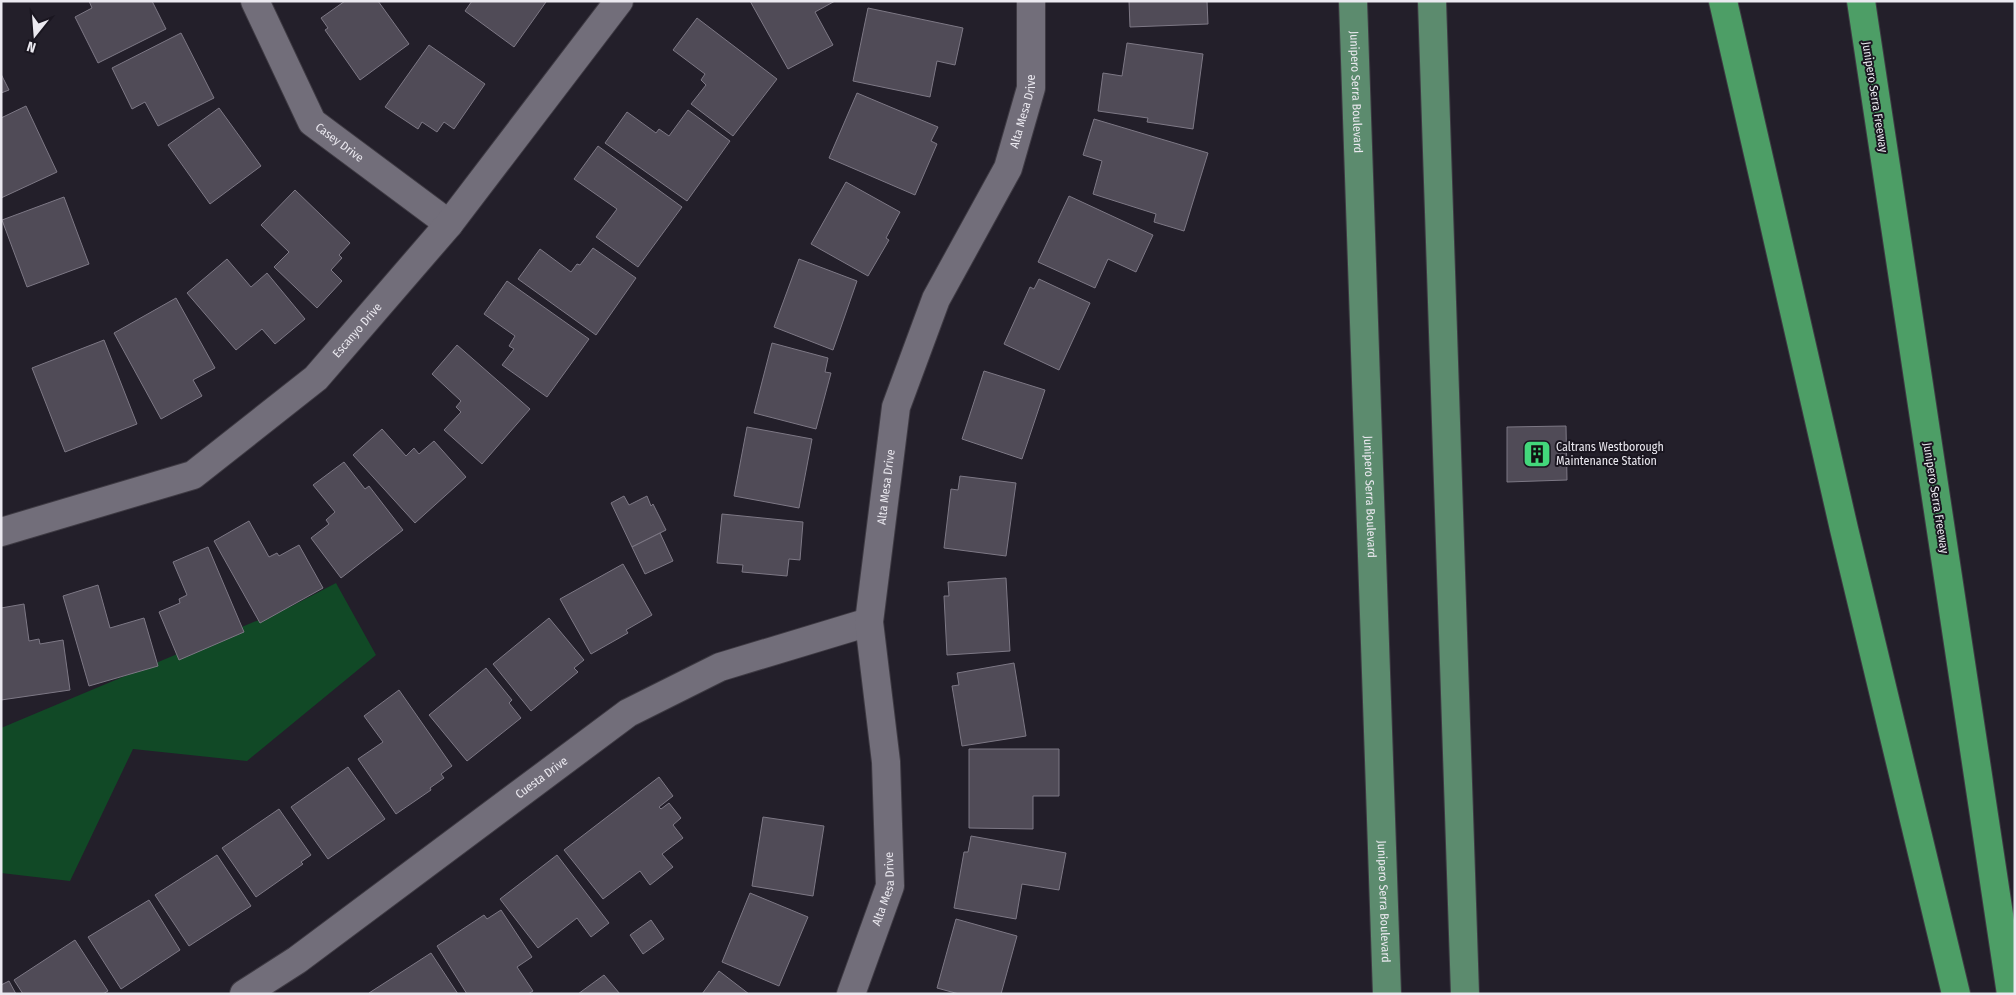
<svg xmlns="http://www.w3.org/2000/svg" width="2016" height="995" viewBox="0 0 2016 995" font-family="'Fira Sans Condensed',sans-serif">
	<rect width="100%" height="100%" fill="#231f2a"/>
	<polygon fill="#114926" points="336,583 376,655 247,761 133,749 70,881 1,873 1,728 292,606"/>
	<g fill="#504b57" stroke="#7d7885">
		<polygon points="89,1 152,1 166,29 98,63 75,17 92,8"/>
		<polygon points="345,1 378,1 409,44 360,80 325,30 328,28 321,18"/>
		<polygon points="472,1 545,1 546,2 514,47 465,11"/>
		<polygon points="750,1 835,1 815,12 833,45 788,69"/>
		<polygon points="1129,1 1207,1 1208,24 1130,27"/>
		<polygon points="868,8 963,28 955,65 937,61 930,97 853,81"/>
		<polygon points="697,18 777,79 733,136 691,104 706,85 701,80 705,74 673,50"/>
		<polygon points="181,33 214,98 158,126 145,102 132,109 112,68"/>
		<polygon points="1127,43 1203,54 1193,129 1147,122 1148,118 1098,111 1103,73 1122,76"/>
		<polygon points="429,45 485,84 454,129 444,122 437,132 422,122 418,129 385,107"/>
		<polygon points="1,74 9,90 1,93"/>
		<polygon points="857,93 938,127 931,141 937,144 915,195 829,158"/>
		<polygon points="26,106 57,172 1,198 1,118"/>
		<polygon points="219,108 261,166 210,204 168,145"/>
		<polygon points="688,110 730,141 687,201 605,143 627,112 656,133 659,129 669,136"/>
		<polygon points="1094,119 1208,153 1184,231 1154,222 1156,214 1093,194 1102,161 1083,155"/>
		<polygon points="598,146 682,207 638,267 596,237 617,209 574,179"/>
		<polygon points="846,182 900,212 886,238 889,240 868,276 811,244"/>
		<polygon points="295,190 350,243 339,255 342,258 331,270 342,281 317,308 274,267 289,252 261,225"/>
		<polygon points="1069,196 1153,235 1136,272 1108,259 1095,288 1038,262"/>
		<polygon points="64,197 89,264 27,287 2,220"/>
		<polygon points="593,248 636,278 596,335 518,279 540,249 571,272 577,264 580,265"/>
		<polygon points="227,259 251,287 267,273 305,319 275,344 262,329 236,350 187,293"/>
		<polygon points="799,259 857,281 833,350 774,327"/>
		<polygon points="1039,279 1090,303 1059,370 1004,344 1030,287 1034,289"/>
		<polygon points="507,281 589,339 547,397 502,365 514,349 509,346 515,336 484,314"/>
		<polygon points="176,298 215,368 193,380 202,396 161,419 114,333"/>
		<polygon points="104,340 137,424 65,452 32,368"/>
		<polygon points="772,343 828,358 825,372 831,373 816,429 754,413"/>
		<polygon points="457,345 530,409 482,464 444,430 461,412 456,407 461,401 432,374"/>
		<polygon points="984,371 1045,390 1022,459 962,439"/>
		<polygon points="1566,426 1567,480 1507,482 1507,427"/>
		<polygon points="747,427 812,439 799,508 734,496"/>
		<polygon points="382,429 406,456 414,448 419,454 434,441 466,477 415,523 353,455"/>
		<polygon points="344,462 365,489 369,486 403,530 341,578 311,538 329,524 326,520 335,512 313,485"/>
		<polygon points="960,476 1016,483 1006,556 944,548 951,489 958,490"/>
		<polygon points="624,496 629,505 647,496 651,506 653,504 666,530 632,547 611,503"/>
		<polygon points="722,514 803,522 800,560 789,559 787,576 742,572 743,565 717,563"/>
		<polygon points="249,521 269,557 277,553 279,556 299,545 323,588 260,623 214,541"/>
		<polygon points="660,533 673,561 645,574 632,547"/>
		<polygon points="208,547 244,632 179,660 159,612 180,603 179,599 187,595 173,562"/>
		<polygon points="623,564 652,615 626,630 628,633 591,654 560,599"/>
		<polygon points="1006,578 1010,651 947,655 944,596 949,596 948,582"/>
		<polygon points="98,585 110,628 144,618 158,666 89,686 63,596"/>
		<polygon points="24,604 29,641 39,639 40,644 63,640 70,690 1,700 1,608"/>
		<polygon points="549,618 584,660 574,668 578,672 531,711 493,664"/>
		<polygon points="1014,663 1026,736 962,746 952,686 959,685 957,673"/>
		<polygon points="486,668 512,700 509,703 521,718 467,761 429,715"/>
		<polygon points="399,690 452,766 441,774 444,778 430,788 431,790 396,814 358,759 383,742 364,716"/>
		<polygon points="969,749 1059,749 1059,796 1033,796 1033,829 969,828"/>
		<polygon points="348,767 385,819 328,859 291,807"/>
		<polygon points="659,777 673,796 659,807 661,809 669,803 681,818 673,825 683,838 662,854 673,867 650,885 640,871 603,899 564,850"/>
		<polygon points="279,809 311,855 301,862 303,864 256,897 222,848"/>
		<polygon points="763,817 824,826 813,896 752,886"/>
		<polygon points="971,836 1066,853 1059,890 1022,884 1016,919 954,908 964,852 968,852"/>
		<polygon points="217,855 251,906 189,946 155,895"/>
		<polygon points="557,855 609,923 591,937 577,918 538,948 500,899"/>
		<polygon points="750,893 808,917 779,986 722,962"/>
		<polygon points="149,900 180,950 121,989 88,937"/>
		<polygon points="501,910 532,957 517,967 533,991 528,994 467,994 437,946 484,915 487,919"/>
		<polygon points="956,919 1017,936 1001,994 959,994 937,988"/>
		<polygon points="651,920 664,939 643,954 630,935"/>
		<polygon points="75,940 108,991 103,994 23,994 14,980"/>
		<polygon points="431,953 458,994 370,994 369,993"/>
		<polygon points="719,971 749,994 702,994"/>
		<polygon points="604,975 620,994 578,994"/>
		<polygon points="9,981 16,994 1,994 1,985"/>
	</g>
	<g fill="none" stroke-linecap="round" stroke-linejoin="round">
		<defs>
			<g id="minor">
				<path id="s1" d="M255 1 312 122 449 224"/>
				<path id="s2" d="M1 532 193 475 316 378 449 224 619 1"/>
				<path id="s3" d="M244 994 297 960 628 713 720 667 869 622"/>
				<path id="s4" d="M851 994 890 886 886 762 869 622 896 407 936 299 1008 168 1031 88V1"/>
			</g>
			<g id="major">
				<path id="s5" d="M1353 1 1387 994"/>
				<polyline points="1432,1 1465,994"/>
			</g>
			<g id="highway">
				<polyline points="1723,1 1844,529 1956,994"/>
				<polyline points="1861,1 2011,994"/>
			</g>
		</defs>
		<use href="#minor" stroke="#3e3a43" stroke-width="30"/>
		<use href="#major" stroke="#3e3a43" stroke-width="30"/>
		<use href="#highway" stroke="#3e3a43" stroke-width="30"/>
		<use href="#minor" stroke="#726e7a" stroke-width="28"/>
		<use href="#major" stroke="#5c8b6e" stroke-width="28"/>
		<use href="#highway" stroke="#4d9e66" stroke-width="28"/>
	</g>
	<defs>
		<symbol id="building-square" viewBox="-11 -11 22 22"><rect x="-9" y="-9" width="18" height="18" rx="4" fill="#43d77b" stroke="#1a1620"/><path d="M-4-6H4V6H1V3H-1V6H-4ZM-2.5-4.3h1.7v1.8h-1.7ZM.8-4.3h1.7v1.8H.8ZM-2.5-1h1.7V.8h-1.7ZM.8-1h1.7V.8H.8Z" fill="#111"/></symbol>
	</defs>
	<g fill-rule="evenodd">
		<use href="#building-square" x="1521" y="438" width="32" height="32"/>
	</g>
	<g text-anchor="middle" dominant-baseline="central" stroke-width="4" stroke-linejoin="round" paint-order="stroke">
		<g font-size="12" fill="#ebe9f0" stroke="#1a1620">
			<text stroke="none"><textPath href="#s5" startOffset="91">Junipero Serra Boulevard</textPath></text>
			<text transform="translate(1875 97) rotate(81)">Junipero Serra Freeway</text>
			<text stroke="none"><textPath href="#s4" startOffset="920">Alta Mesa Drive</textPath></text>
			<text stroke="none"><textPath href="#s1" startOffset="168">Casey Drive</textPath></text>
			<text stroke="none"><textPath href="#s2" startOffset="420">Escanyo Drive</textPath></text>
			<text stroke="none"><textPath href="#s4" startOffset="516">Alta Mesa Drive</textPath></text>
			<text stroke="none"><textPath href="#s5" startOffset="496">Junipero Serra Boulevard</textPath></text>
			<text transform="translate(1936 498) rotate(81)">Junipero Serra Freeway</text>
			<text stroke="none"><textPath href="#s3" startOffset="368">Cuesta Drive</textPath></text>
			<text stroke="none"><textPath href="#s4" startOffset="111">Alta Mesa Drive</textPath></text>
			<text stroke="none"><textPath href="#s5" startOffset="901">Junipero Serra Boulevard</textPath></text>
		</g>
		<g font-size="12" fill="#ebe9f0" stroke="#1a1620" text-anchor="start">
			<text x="1556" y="447">Caltrans Westborough<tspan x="1556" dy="14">Maintenance Station</tspan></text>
		</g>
	</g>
	<rect width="2016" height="995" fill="none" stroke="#ebe9f0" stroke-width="5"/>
	<g transform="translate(35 35) rotate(197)" stroke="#1a1620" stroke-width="4" paint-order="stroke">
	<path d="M0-4L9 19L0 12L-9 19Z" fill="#ebe9f0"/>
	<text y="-8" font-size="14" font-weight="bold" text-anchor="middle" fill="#ebe9f0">N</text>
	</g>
</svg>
